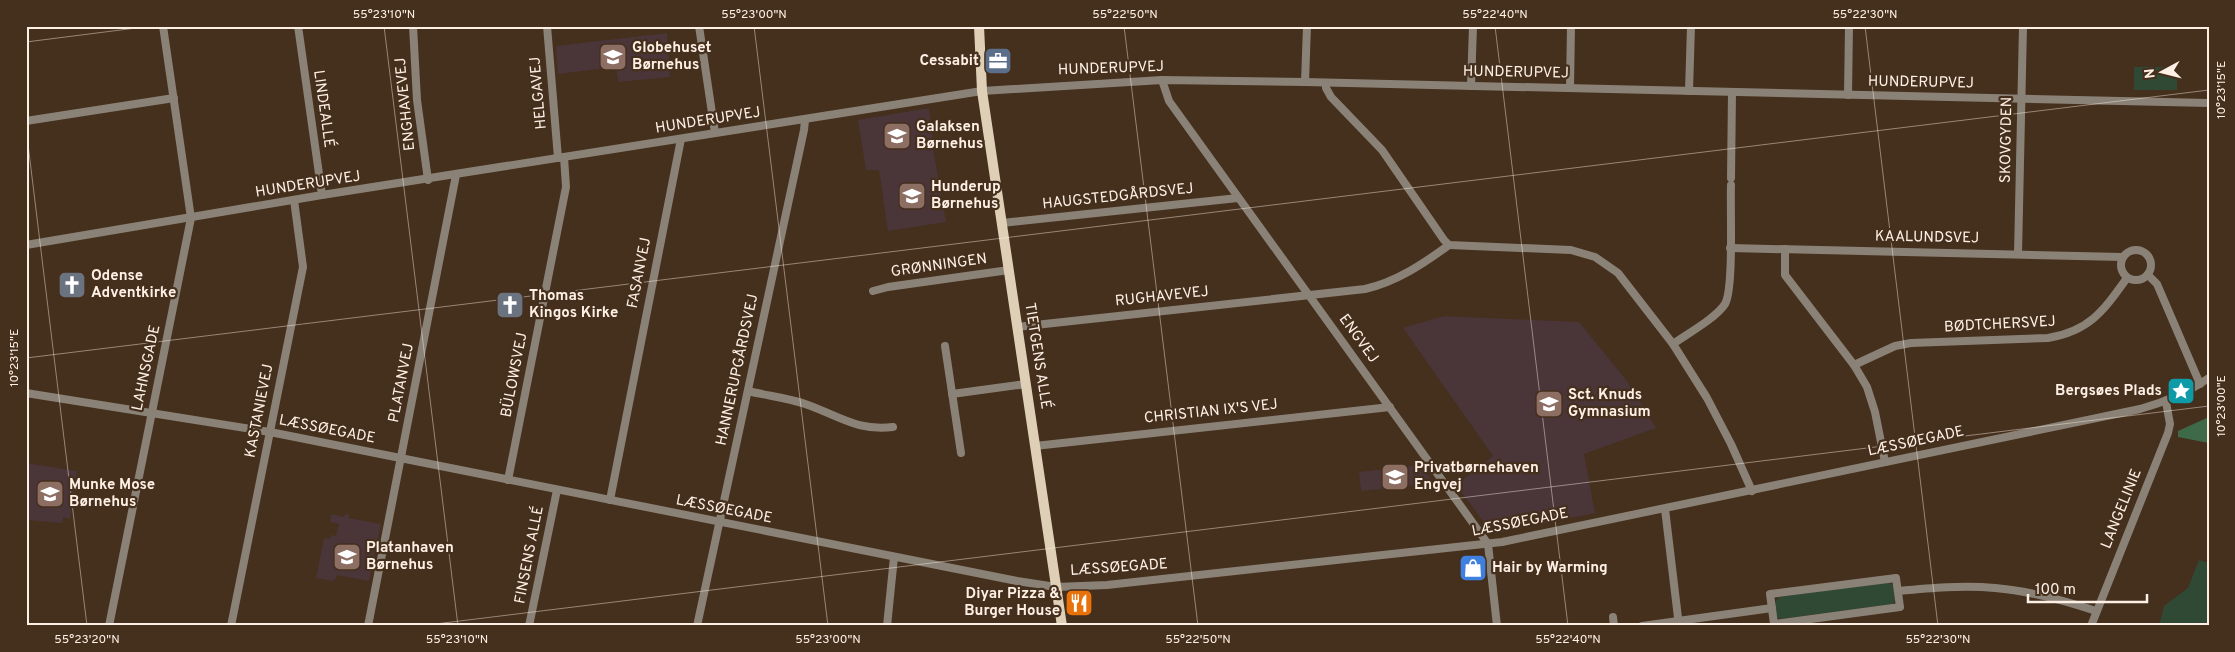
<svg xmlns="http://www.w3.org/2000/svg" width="2235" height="652" viewBox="0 0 2235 652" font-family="Overpass,sans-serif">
	<rect width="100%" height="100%" fill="#452f1d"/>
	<g fill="#4a3539">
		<polygon points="667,33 670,77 618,82 616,67 558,74 556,46"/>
		<polygon points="929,108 934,154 946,222 888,231 879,170 866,170 858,120"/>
		<polygon points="1444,316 1579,322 1627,381 1656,428 1584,454 1595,513 1493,534 1456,485 1493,456 1403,328"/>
		<polygon points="26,463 77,471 70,519 63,517 62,523 26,520"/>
		<polygon points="1420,465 1434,483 1361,491 1359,472"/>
		<polygon points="331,514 344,517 345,514 349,515 349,518 381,524 369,581 337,575 335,580 332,581 316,578 324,538 330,539 331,535 336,536 339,524 330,522"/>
	</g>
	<g fill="#304935">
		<rect x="2134" y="67" width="43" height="23"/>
		<polygon points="2199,560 2209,563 2209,626 2159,626 2164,606 2188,588"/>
		<polygon points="1887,582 1893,585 1895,601 1892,604 1780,619 1776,616 1775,603 1779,597"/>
	</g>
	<polygon fill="#3f6a49" points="2209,417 2209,443 2178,437 2178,431"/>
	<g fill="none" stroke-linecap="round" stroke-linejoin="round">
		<g stroke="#8a8276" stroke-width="8">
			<polyline points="298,26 322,195"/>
			<polyline points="413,26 417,100 428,180"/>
			<polyline points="547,26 558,158"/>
			<polyline points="699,26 715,133"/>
			<polyline points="1162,80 1169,101 1488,544 1497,626"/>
			<polyline points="1305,82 1307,26"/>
			<polyline points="1326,83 1326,88 1331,97 1382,150 1444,240 1449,245 1571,250 1595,257 1618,273 1673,344 1707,398 1731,444 1752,491"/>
			<polyline points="1471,86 1473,26"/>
			<polyline points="1570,88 1571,26"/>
			<polyline points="1689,91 1691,26"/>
			<polyline points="1848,95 1849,26"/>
			<polyline points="26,121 174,98"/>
			<polyline points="1731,178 1732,92"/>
			<polyline points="1002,223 1238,198"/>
			<polyline points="26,245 322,195 982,91 1162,80 1305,82 2209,103"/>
			<polyline points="1730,248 2123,257"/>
			<polyline points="1785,249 1785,275 1854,365 1867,387 1875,412 1885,462"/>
			<circle cx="2136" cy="265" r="15"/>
			<polyline points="2018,254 2023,26"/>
			<polyline points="2148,275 2157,284 2200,384"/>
			<polyline points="873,291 888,287 1009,270"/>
			<path d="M1017 327 1365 289C1396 282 1423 264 1449 245"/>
			<path d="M1673 344C1687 334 1716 318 1725 304 1734 288 1730 208 1731 185"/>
			<polyline points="945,346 961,453"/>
			<path d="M1854 365 1895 346 1911 343 2048 338C2090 331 2104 310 2127 278"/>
			<path d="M748 391C768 396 790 398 808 405 841 417 857 431 893 427"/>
			<path d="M26 393 270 432 1017 581 1056 587 1107 585 1502 542 2140 409C2165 402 2187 393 2209 378"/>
			<polyline points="952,394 1026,384"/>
			<polyline points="1035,446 1390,407"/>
			<polyline points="508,480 566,187 564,157"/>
			<polyline points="610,500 681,139"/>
			<polyline points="1665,509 1679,626"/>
			<polygon points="1896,578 1900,607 1774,624 1770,594"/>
			<path d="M1898 591C1930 588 1963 585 1995 588 2030 591 2063 600 2096 611"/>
			<polyline points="1613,617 1614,626"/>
			<polyline points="109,626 191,218 163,26"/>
			<polyline points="231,626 303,267 294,200"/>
			<polyline points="368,626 456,175"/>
			<polyline points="529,626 557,490"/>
			<polyline points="697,626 804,130 805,120"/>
			<polyline points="887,626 894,557"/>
			<polyline points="1642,626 1772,608"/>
			<polyline points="2091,626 2168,433 2170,424 2166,402"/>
		</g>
		<polyline stroke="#e0cfb7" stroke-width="10" points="979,26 982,91 1062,626"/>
	</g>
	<path fill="none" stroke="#fff0e5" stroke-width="1" stroke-opacity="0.45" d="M384 26 458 626M754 26 828 626M1124 26 1198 626M1495 26 1568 626M1865 26 1938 626M26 42 152 26M26 128 87 626M26 358 2209 90M419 626 2209 406"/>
	<defs>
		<symbol id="school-square" viewBox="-11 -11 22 22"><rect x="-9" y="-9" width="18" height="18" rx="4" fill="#8d6e63" stroke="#452f1d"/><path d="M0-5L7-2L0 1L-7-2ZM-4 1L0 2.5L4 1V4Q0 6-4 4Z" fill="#fff"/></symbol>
		<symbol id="office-square" viewBox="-11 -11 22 22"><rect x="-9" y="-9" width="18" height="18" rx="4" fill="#5c6f8a" stroke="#452f1d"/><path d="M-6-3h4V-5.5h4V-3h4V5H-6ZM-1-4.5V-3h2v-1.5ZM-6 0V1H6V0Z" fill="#fff"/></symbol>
		<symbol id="church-square" viewBox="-11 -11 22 22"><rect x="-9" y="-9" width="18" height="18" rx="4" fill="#6b7280" stroke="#452f1d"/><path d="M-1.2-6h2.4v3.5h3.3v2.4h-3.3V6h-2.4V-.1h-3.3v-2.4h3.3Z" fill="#fff"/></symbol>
		<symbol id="sight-square" viewBox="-11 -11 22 22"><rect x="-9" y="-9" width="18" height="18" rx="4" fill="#0f9aa8" stroke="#452f1d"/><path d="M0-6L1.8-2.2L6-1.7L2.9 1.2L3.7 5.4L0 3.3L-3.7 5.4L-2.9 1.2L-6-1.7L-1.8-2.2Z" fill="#fff"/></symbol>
		<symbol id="university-square" viewBox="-11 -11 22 22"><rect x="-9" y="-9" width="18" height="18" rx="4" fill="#8d6e63" stroke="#452f1d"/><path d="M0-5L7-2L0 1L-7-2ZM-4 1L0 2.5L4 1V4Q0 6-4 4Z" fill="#fff"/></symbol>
		<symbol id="shop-square" viewBox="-11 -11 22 22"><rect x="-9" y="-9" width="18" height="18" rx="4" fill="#3f7fe0" stroke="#452f1d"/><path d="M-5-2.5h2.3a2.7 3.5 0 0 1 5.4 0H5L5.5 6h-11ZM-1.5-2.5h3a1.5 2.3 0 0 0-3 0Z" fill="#fff"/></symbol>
		<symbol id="restaurant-square" viewBox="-11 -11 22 22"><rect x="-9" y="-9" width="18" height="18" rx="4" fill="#e8710a" stroke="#452f1d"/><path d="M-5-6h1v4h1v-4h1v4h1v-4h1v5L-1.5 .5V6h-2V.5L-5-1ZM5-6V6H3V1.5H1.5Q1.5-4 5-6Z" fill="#fff"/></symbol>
	</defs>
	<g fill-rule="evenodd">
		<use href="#school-square" x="597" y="41" width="32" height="32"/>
		<use href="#office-square" x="982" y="45" width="32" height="32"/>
		<use href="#school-square" x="881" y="120" width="32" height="32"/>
		<use href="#school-square" x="896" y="180" width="32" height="32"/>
		<use href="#church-square" x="56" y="269" width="32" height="32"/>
		<use href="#church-square" x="494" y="289" width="32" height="32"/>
		<use href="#sight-square" x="2165" y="375" width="32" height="32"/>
		<use href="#university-square" x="1533" y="388" width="32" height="32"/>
		<use href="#school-square" x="1379" y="461" width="32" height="32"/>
		<use href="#school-square" x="34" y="478" width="32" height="32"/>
		<use href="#school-square" x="331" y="541" width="32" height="32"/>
		<use href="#shop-square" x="1457" y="552" width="32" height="32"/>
		<use href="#restaurant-square" x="1063" y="587" width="32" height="32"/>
	</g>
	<g text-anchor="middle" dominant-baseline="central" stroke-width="4.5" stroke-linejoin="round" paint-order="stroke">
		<g font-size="15" font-weight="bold" fill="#fff0e5" stroke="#452f1d" text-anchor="start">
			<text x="632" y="48">Globehuset<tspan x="632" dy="17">Børnehus</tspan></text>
			<text x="979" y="61" text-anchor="end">Cessabit</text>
			<text x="916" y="127">Galaksen<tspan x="916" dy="17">Børnehus</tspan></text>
			<text x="931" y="187">Hunderup<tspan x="931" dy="17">Børnehus</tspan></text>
			<text x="91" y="276">Odense<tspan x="91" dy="17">Adventkirke</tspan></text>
			<text x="529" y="296">Thomas<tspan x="529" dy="17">Kingos Kirke</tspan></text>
			<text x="2162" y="391" text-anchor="end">Bergsøes Plads</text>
			<text x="1568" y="395">Sct. Knuds<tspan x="1568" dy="17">Gymnasium</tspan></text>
			<text x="1414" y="468">Privatbørnehaven<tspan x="1414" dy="17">Engvej</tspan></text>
			<text x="69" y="485">Munke Mose<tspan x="69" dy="17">Børnehus</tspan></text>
			<text x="366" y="548">Platanhaven<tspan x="366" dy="17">Børnehus</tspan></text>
			<text x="1492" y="568">Hair by Warming</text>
			<text x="1060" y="594" text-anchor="end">Diyar Pizza &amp;<tspan x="1060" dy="17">Burger House</tspan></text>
		</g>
		<g font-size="15" fill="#fff0e5" stroke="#452f1d">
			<text transform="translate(1111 69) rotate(-2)">HUNDERUPVEJ</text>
			<text transform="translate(1516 73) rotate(1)">HUNDERUPVEJ</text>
			<text transform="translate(1921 83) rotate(1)">HUNDERUPVEJ</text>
			<text transform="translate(539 93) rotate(-95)">HELGAVEJ</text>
			<text transform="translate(406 104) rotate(-96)">ENGHAVEVEJ</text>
			<text transform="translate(323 109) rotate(82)">LINDEALLÉ</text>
			<text transform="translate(708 121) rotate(-9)">HUNDERUPVEJ</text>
			<text transform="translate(2007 140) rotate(-89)">SKOVGYDEN</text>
			<text transform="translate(308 185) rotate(-9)">HUNDERUPVEJ</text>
			<text transform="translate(1118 197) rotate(-6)">HAUGSTEDGÅRDSVEJ</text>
			<text transform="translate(1927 238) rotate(1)">KAALUNDSVEJ</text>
			<text transform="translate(939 266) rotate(-8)">GRØNNINGEN</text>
			<text transform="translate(640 273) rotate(-79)">FASANVEJ</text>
			<text transform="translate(1162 297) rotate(-6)">RUGHAVEVEJ</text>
			<text transform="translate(2000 325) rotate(-3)">BØDTCHERSVEJ</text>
			<text transform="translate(1358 339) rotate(54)">ENGVEJ</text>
			<text transform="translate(1037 356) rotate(81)">TIETGENS ALLÉ</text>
			<text transform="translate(147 368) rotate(-78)">LAHNSGADE</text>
			<text transform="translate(738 370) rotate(-78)">HANNERUPGÅRDSVEJ</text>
			<text transform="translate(515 375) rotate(-79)">BÜLOWSVEJ</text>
			<text transform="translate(402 383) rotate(-79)">PLATANVEJ</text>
			<text transform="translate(260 411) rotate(-79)">KASTANIEVEJ</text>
			<text transform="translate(1211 412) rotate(-6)">CHRISTIAN IX'S VEJ</text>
			<text transform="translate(327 430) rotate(11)">LÆSSØEGADE</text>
			<text transform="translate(1916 442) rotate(-12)">LÆSSØEGADE</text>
			<text transform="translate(2122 509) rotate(-68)">LANGELINIE</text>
			<text transform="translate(724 510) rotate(11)">LÆSSØEGADE</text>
			<text transform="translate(1520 523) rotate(-11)">LÆSSØEGADE</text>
			<text transform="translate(530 555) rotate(-79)">FINSENS ALLÉ</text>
			<text transform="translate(1119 568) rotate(-4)">LÆSSØEGADE</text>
		</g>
	</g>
	<rect width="2235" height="652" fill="none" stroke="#452f1d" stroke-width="55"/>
	<g transform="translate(2162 72) rotate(263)" stroke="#452f1d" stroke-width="4" paint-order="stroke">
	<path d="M0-4L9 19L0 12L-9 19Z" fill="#fff0e5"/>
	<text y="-8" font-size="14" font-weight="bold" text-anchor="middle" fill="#fff0e5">N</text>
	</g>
	<path d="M2028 594v8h119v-8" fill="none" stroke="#fff0e5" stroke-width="2.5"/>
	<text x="2035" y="594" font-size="15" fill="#fff0e5" stroke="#452f1d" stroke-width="4" paint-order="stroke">100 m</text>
	<rect x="28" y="28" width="2180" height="596" fill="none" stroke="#fff0e5" stroke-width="2"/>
	<g font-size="12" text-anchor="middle" fill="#fff0e5">
		<text x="384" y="18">55°23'10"N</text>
		<text x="754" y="18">55°23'00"N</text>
		<text x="1125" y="18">55°22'50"N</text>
		<text x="1495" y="18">55°22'40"N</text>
		<text x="1865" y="18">55°22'30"N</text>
		<text transform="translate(2221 90) rotate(-90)" y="4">10°23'15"E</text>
		<text transform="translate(14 358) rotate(-90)" y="4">10°23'15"E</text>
		<text transform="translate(2221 406) rotate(-90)" y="4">10°23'00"E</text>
		<text x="87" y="643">55°23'20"N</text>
		<text x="457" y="643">55°23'10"N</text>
		<text x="828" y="643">55°23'00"N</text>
		<text x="1198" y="643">55°22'50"N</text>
		<text x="1568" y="643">55°22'40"N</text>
		<text x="1938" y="643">55°22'30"N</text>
	</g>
</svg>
